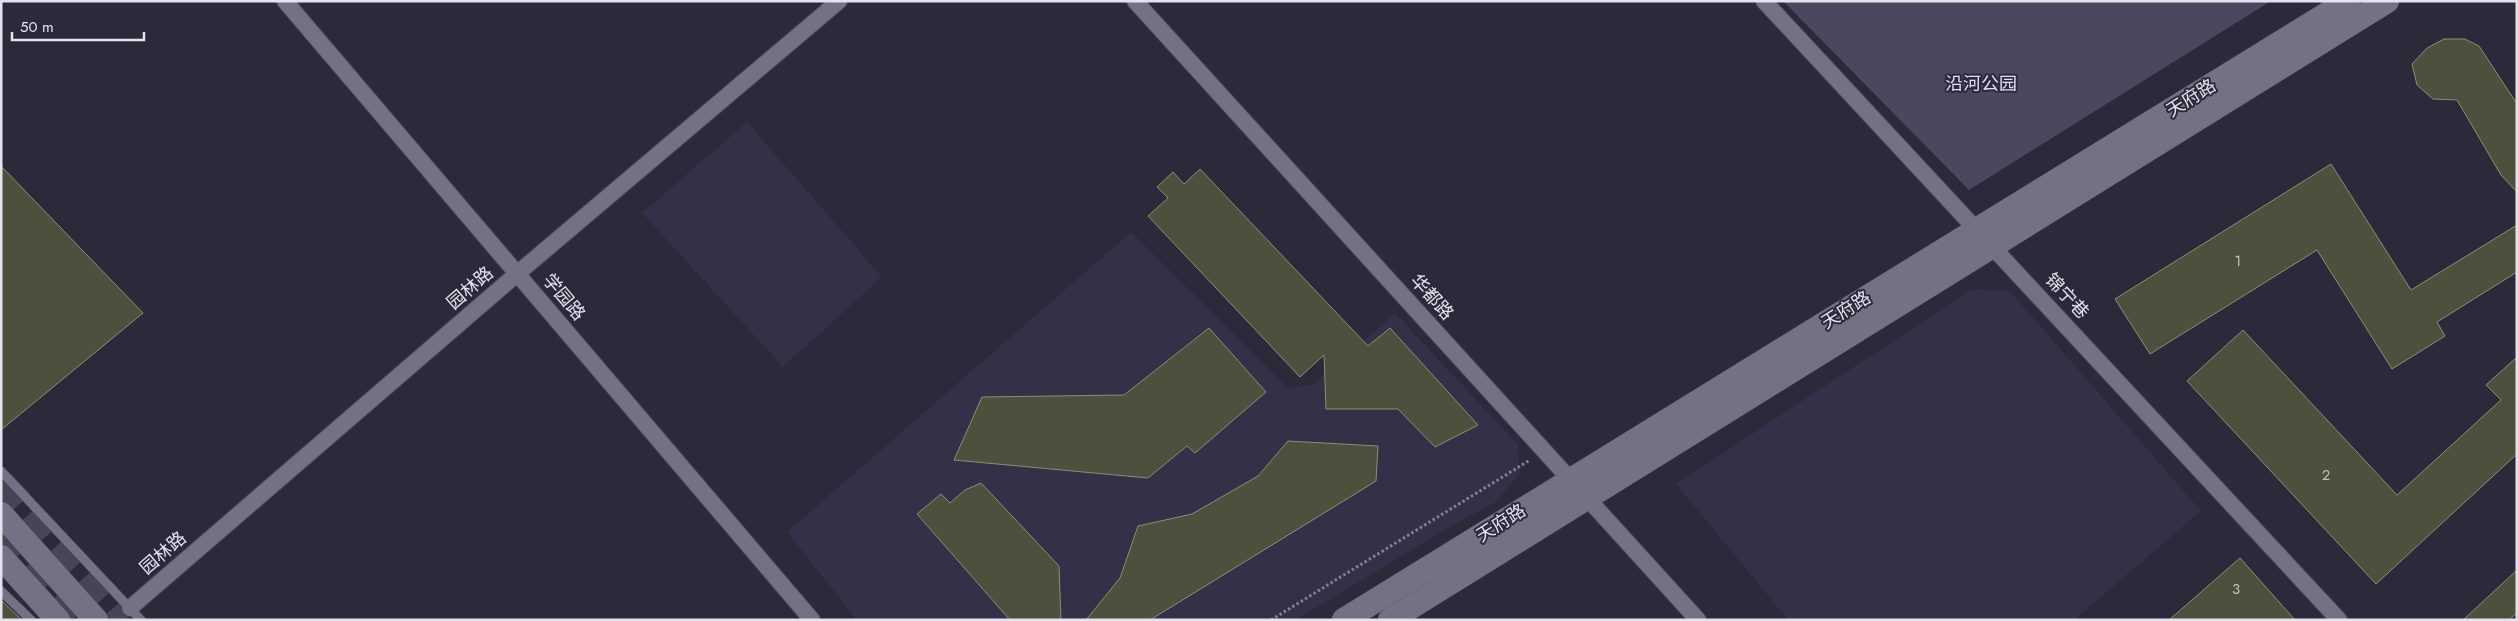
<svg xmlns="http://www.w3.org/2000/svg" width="2518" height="621" viewBox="0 0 2518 621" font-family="Jost,'Noto Sans SC',sans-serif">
	<rect width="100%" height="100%" fill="#2d283a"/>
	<g fill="#352f47">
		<polygon points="747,122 882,277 783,367 642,213"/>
		<polygon points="1131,232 1289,389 1314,384 1395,313 1518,444 1520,473 1496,502 1455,524 1296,620 857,620 787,532"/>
		<polygon points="1972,289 2010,291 2201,511 2074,620 1788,620 1676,484"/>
	</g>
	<polygon fill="#4c465f" points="1783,1 2271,1 1969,190"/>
	<g fill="#4c503c" stroke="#8a8f79">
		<polygon points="2444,39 2465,39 2479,46 2517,104 2517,192 2501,175 2457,100 2433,99 2417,85 2412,64 2427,48"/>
		<polygon points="2331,164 2411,290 2517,225 2517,272 2437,322 2445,336 2392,369 2317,250 2150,354 2115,299"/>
		<polygon points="1,166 143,313 1,430"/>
		<polygon points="1200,169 1368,346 1390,328 1478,425 1435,447 1398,409 1326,409 1324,355 1300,377 1148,216 1168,198 1157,187 1173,172 1184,184"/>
		<polygon points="1209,328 1266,392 1195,453 1187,446 1148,478 954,460 982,397 1124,395"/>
		<polygon points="2243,330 2397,495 2501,400 2486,385 2517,357 2517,454 2376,584 2187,381"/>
		<polygon points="1288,441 1378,446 1376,481 1150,620 1086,620 1120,578 1138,526 1192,514 1258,476"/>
		<polygon points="981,483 1059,566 1061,620 1010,620 917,514 941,494 950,503 965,490"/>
		<polygon points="2240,558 2295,620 2169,620"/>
		<polygon points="2517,570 2517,613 2509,620 2463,620"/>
		<polygon points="1,600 22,620 1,620"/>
	</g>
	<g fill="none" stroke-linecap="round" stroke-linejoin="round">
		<g stroke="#494455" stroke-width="28" stroke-dasharray="28 14" stroke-linecap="butt">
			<polyline points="1,483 125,620"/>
			<polyline points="1,533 80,620"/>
		</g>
		<defs>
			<g id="lane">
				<polyline points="1,471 141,620"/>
				<polyline points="1,591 31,620"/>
			</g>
			<g id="street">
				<polyline points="285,1 812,620"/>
				<polyline points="1135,1 1698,620"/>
				<polyline points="1764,1 2339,620"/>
				<polyline points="130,608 518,273 839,1"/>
			</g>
			<g id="secondary">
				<polyline points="1,514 96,620"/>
				<polyline points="1,557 58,620"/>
				<polyline points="1344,620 2348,1"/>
				<polyline points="1390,620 2387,1"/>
			</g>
		</defs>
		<use href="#lane" stroke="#484352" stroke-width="10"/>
		<use href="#street" stroke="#484352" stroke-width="18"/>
		<use href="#secondary" stroke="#484352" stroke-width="25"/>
		<polyline stroke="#858090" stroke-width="3" stroke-dasharray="2.5 2.5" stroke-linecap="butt" points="1271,620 1530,460"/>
		<use href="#lane" stroke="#757084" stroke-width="9"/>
		<use href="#street" stroke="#757084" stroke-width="16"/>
		<use href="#secondary" stroke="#757084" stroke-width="24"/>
	</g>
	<g text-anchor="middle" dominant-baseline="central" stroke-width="4" stroke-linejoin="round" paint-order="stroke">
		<g font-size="15" fill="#bfbec2">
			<text x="2238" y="261">1</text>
			<text x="2326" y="475">2</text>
			<text x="2236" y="589">3</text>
		</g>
		<g font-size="18" fill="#e2dbf6" stroke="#2d283a">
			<text x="1981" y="84">沿河公园</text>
		</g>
		<g font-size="18" fill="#e5e2ee" stroke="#2d283a">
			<text transform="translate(2191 98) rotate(-32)">天府路</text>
			<text transform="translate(470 288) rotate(-41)">园林路</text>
			<text transform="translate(2067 296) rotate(47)">锦宁巷</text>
			<text transform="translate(564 297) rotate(50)">学园路</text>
			<text transform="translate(1432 297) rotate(48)">华都路</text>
			<text transform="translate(1846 310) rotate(-32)">天府路</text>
			<text transform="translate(1501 523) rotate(-32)">天府路</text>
			<text transform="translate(163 553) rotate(-41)">园林路</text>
		</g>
	</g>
	<rect width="2518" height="621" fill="none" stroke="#e5e2ee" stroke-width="5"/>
	<path d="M12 32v8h132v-8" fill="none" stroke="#e5e2ee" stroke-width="2.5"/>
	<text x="20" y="32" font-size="15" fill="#e5e2ee" stroke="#2d283a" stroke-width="4" paint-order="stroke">50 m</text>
</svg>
